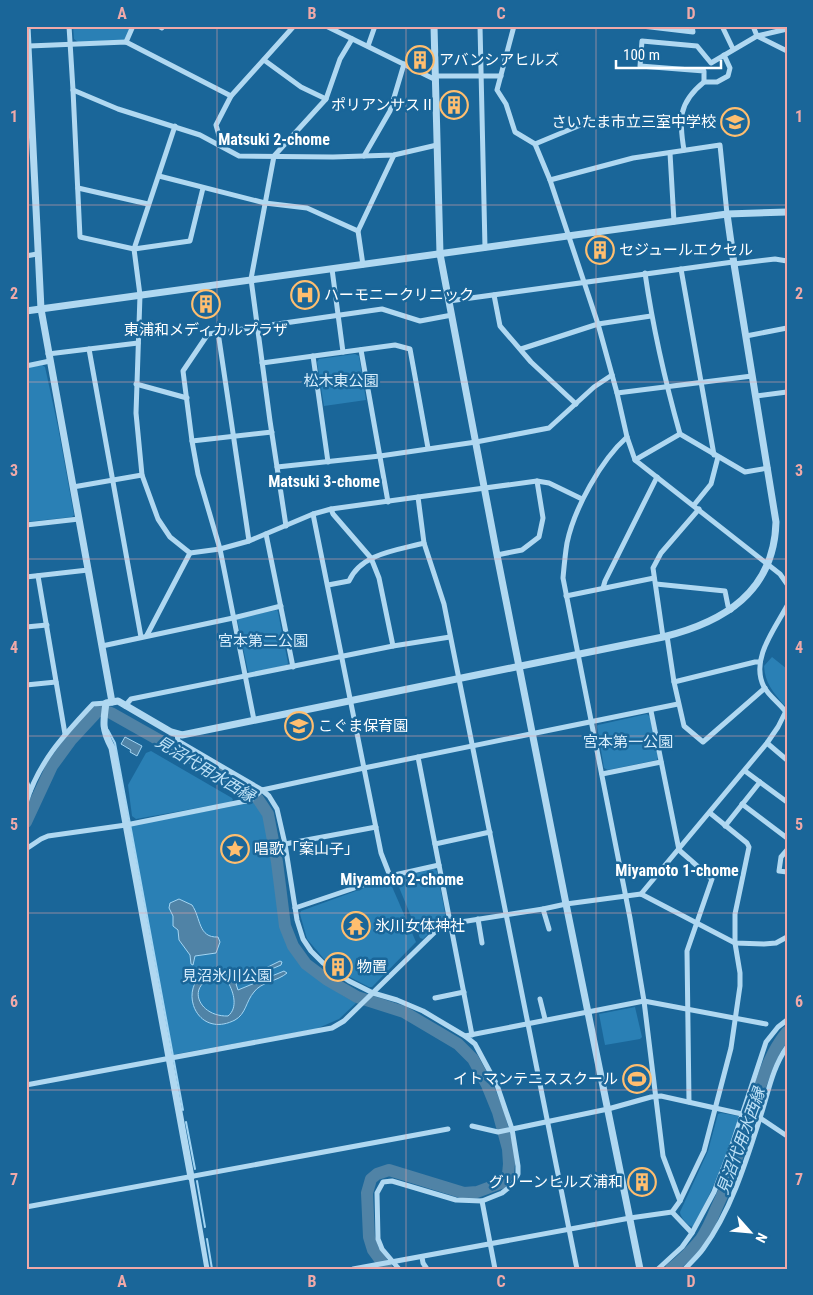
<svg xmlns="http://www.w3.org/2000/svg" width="813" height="1295" viewBox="0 0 813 1295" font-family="'Roboto Condensed','Noto Sans JP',sans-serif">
	<rect width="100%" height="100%" fill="#1a6699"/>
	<g fill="#2a80b5">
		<polygon points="73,26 131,26 126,38 124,40 78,42 74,39"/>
		<polygon points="355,354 359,356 366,400 324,406 317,362 319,359"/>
		<polygon points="42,365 45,367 58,427 74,515 72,517 26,522 26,368"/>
		<polygon points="277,610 278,612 288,663 287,665 250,673 248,671 237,619 238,618"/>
		<path d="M772 657 787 669V705H784C773 692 765 683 764 666Z"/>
		<polygon points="647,714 650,717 658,757 657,760 608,770 604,768 597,726 598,725"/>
		<polygon points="151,751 232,798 233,800 231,802 136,819 132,816 128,785 146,753"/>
		<polygon points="255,802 261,810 266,821 280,921 287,943 302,967 342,995 356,1003 339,1019 316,1029 171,1055 130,826"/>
		<polygon points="434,869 437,871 446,918 437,925 423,939 420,938 396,880 398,877"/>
		<polygon points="386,880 390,882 416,942 372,987 369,987 340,972 324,959 307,939 300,914 301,911"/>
		<polygon points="635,1007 642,1037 640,1039 605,1045 599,1014"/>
		<path d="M721 1113 738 1116 739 1119C727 1156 712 1192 693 1227 688 1226 680 1217 680 1212L708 1151 718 1114Z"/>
	</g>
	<g fill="#5083a6" stroke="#a3d5f3" fill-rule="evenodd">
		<polygon points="125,737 142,746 137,756 130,752 131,750 121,744"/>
		<path d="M179 899 192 905C201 918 198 938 218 937L220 942 216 953 195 956 193 965 191 964 190 955 179 940 178 930 173 926V916L169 908 170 903Z"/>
		<path d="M280 961 282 962 281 965 236 984 238 990 284 971 287 973C278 981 261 982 254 992 246 1001 246 1014 235 1020 196 1040 177 987 206 973 216 969 226 976 236 977 251 977 267 967 280 961ZM216 977 228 982C234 993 238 1008 228 1016 198 1017 185 984 216 977Z"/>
	</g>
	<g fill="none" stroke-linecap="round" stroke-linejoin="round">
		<g stroke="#a3d5f3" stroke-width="2">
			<polyline points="108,730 115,743 183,1110"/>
			<polyline points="186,1122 195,1169"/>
			<polyline points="197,1181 205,1227"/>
			<polyline points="207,1239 212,1269"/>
		</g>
		<g stroke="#5083a6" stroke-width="12">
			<polyline points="26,822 52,766 71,740 97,712 103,710 111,713 244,788 258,799 268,814 277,862 285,926 293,946 306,964 326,979 357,997 404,1012 458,1044 473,1059 487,1085 498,1112 508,1149 509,1164 508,1174 501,1183 477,1192 464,1193 389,1170 377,1174 371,1179 367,1193 369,1237 373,1250 387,1269"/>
			<path d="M671 1269C682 1260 692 1250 701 1239 707 1230 712 1219 716 1209 732 1175 743 1140 754 1105 763 1078 769 1054 787 1032"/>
		</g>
		<g stroke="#b0d8f1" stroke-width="5">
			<polyline points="69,26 73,90 80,237 134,249 190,241 203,188"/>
			<polyline points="158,26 162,28 163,26"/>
			<polyline points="326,26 436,80"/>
			<polyline points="480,26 485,248"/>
			<polyline points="514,26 497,90 506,104 515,132 535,144 550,180 598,324 617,393 627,437 635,460 780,574 787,584"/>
			<polyline points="642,26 693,32 692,26"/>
			<polyline points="722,26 733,49"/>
			<polyline points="753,26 757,36 787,29"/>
			<polyline points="126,42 133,26"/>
			<polyline points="29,46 126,42 231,96"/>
			<polyline points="368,46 375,26"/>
			<polyline points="264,60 301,87 326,99"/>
			<polyline points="435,76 501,76"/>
			<polyline points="704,82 704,71 640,66 642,41 697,46 711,63 757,36 787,51"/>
			<polyline points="73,90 118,109 200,135 239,156 333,157 394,155 437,145"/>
			<polyline points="175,126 134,249 140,295 136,413 142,475 158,519 170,537 190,553 220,549 249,541 313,514 331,509 418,497 424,543 444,604 577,1269"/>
			<polyline points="535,144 583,124"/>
			<polyline points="222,146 216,125 231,96 294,26"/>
			<path d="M684 150C679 120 678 103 704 82H717L728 76 730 68 724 55"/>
			<polyline points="670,153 674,222"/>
			<polyline points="364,156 390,111 404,64"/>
			<polyline points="159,176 265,203 307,208 358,231"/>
			<polyline points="550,180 633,158 720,145 727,214"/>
			<polyline points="78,188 148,204"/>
			<polyline points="26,256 37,254"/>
			<polyline points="734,264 775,259 787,261"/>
			<polyline points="363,265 358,231 394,155"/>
			<polyline points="332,269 343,352"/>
			<polyline points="681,269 714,455"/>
			<path d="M645 273C653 328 665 381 680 434L745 472 768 468"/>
			<polyline points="494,295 500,326 531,362 576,404"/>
			<polyline points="449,301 733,262"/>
			<polyline points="218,332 249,541"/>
			<polyline points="746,336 787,328"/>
			<polyline points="89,349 141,637"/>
			<polyline points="521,349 598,324 651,316"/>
			<polyline points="361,350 388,502"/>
			<polyline points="48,354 138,343"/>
			<polyline points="313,356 328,462"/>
			<polyline points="262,363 395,345 410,349 428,448"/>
			<polyline points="26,366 50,361"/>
			<polyline points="136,384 187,398"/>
			<polyline points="617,393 752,376"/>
			<polyline points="756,396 787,392"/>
			<path d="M627 437C601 460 574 509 567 543 565 555 564 567 563 578L630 918 644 1001 663 1156 680 1201"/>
			<polyline points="192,441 272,432"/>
			<polyline points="635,460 680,434"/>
			<polyline points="277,467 380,456 476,442 549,428 594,387 612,375"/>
			<polyline points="73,487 142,475"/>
			<polyline points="418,497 537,481 549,483 582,499"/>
			<polyline points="694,505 711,484 718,457"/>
			<polyline points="331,509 333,514 371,558 379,578 393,646"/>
			<polyline points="313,514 381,853 390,876"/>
			<polyline points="26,525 79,519"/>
			<polyline points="286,526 270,421 251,279 274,156 326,99 340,59 352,39"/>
			<polyline points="266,534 293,667"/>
			<polyline points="497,555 522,550 539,537 543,518 537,481"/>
			<polyline points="38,576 65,734"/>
			<polyline points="26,577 88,570"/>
			<polyline points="656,584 725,591 728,606 731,610"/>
			<path d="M328 585 349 581C361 553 399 550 424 543"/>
			<polyline points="603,588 605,581 657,477"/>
			<polyline points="566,596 654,578"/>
			<polyline points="26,627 47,625"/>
			<polyline points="147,635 190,553"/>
			<polyline points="667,636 674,682 684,726 703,742 765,688"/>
			<polyline points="663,637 653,568 661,553 699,509"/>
			<polyline points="102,646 233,618 281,606"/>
			<polyline points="674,682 755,662 760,662"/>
			<polyline points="26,685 56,682"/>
			<polyline points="125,706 131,699 393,646 450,637"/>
			<polyline points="651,711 679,850 712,879 687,951 689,1102"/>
			<path d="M785 711C779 703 769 696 764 687 750 660 774 630 787 606"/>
			<polyline points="254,720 220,549 198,474 192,441 183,371 208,334 382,309 420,321 452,315"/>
			<polyline points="177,734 178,741 262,790 364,768 678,704"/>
			<polyline points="767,743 787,760"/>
			<polyline points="418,757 472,1035"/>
			<polyline points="745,771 787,802"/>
			<polyline points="602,774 661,762"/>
			<polyline points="26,781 30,791"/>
			<path d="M26 803C39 761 64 735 93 704L106 703"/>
			<polyline points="742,804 787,838"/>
			<polyline points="725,826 760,782"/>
			<polyline points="285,844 376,827"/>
			<polyline points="435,844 490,832"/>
			<polyline points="26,849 41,839 48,836 126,825 251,800 262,790 269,796 277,809 285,844 297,920 303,939 311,951 323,963 349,981 373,993 397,1000 423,1011 465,1036 475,1044 497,1085 512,1129 518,1166 518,1174 512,1185 502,1193 482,1201 456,1200 392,1181 383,1182 377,1193 378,1239 382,1249 399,1269"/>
			<polyline points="787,850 781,857 779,871 787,872"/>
			<polyline points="641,894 767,743 778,727 787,709"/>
			<polyline points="295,908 390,876 439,865"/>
			<polyline points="543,909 549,929"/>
			<polyline points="478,919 482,943"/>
			<polyline points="435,998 464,992"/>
			<polyline points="540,999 545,1019"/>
			<polyline points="465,1036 644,1001 766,1024"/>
			<polyline points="26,1085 332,1028 344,1021 438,929 448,924 543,909 566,904 641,894 735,943 764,944 776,943 787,937"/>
			<polyline points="472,1126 498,1132 608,1109 651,1097 661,1096 760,1118 787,1136"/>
			<polyline points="191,1177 207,1269"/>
			<polyline points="482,1201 495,1269"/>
			<polyline points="26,1207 448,1129"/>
			<polyline points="672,1212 692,1233"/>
			<polyline points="422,1257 423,1263 427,1269"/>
			<polyline points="353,1269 630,1218 672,1212 680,1201 704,1151 731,1048 740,986 740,973 735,943 735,914 749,847 747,843 710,813"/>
			<polyline points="658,1269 682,1247 692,1233 714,1192 731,1148 766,1042 778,1027 787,1020"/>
			<path d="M685 1269C691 1262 698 1256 703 1249 731 1211 746 1162 760 1118 768 1094 772 1068 787 1047"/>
		</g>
		<g stroke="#b0d8f1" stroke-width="7">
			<polyline points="27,26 41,309 112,702"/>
			<polyline points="434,26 440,254 497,555 566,904 640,1269"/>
			<polyline points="26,311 727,214 787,212"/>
			<path d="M191 1177 112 748C102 729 103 723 106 703L118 701 171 732 182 735 663 637C724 622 774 592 776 522L734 264 727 214"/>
		</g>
	</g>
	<path fill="none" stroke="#efa9a9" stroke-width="1" stroke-opacity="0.55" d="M217 26V1269M406 26V1269M596 26V1269M26 205H787M26 382H787M26 559H787M26 736H787M26 913H787M26 1090H787"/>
	<defs>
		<symbol id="building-ring" viewBox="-11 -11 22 22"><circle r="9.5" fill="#1a6699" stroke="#ffbe6f" stroke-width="1.5"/><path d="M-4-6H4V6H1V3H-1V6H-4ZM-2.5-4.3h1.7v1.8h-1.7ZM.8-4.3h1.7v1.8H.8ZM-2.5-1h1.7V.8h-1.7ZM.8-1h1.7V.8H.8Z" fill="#ffbe6f"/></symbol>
		<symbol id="school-ring" viewBox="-11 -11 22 22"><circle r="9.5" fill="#1a6699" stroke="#ffbe6f" stroke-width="1.5"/><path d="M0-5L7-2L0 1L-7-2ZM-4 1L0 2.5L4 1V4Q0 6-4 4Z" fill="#ffbe6f"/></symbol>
		<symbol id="hospital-ring" viewBox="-11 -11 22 22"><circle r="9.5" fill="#1a6699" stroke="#ffbe6f" stroke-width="1.5"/><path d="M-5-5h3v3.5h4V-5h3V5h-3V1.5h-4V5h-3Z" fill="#ffbe6f"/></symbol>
		<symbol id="sight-ring" viewBox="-11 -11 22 22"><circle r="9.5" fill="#1a6699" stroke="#ffbe6f" stroke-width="1.5"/><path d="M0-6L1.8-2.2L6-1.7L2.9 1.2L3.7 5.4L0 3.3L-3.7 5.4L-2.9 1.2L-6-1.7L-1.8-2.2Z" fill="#ffbe6f"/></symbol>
		<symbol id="temple-ring" viewBox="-11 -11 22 22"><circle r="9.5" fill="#1a6699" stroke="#ffbe6f" stroke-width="1.5"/><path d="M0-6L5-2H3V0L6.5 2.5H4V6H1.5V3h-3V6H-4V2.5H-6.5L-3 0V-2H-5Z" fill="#ffbe6f"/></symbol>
		<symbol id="stadium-ring" viewBox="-11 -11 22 22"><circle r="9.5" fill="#1a6699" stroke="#ffbe6f" stroke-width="1.5"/><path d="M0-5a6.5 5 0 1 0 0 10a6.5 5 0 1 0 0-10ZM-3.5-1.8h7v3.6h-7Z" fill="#ffbe6f"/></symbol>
	</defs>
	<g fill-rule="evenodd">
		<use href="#building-ring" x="404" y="44" width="32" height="32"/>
		<use href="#building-ring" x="438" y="89" width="32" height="32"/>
		<use href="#school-ring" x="719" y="106" width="32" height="32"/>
		<use href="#building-ring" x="584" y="234" width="32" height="32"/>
		<use href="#hospital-ring" x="289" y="279" width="32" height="32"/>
		<use href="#building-ring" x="190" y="288" width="32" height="32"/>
		<use href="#school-ring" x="283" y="710" width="32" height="32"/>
		<use href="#sight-ring" x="219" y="833" width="32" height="32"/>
		<use href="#temple-ring" x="340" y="910" width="32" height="32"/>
		<use href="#building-ring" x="322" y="951" width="32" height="32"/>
		<use href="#stadium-ring" x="621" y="1063" width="32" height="32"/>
		<use href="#building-ring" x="626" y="1166" width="32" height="32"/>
	</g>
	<g text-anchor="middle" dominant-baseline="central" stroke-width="5" stroke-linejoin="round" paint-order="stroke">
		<g font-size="15" fill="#fff" stroke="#1a6699" text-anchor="start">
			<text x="439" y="60">アバンシアヒルズ</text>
			<text x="435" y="105" text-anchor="end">ポリアンサスⅡ</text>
			<text x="716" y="122" text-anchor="end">さいたま市立三室中学校</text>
			<text x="619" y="250">セジュールエクセル</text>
			<text x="324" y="295">ハーモニークリニック</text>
			<text x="206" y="330" text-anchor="middle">東浦和メディカルプラザ</text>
			<text x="318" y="726">こぐま保育園</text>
			<text x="254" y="849">唱歌「案山子」</text>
			<text x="375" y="926">氷川女体神社</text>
			<text x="357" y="967">物置</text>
			<text x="618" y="1079" text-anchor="end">イトマンテニススクール</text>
			<text x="623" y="1182" text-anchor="end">グリーンヒルズ浦和</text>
		</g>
		<g font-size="15" fill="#d7edfc" stroke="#1a6699">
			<text x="341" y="381">松木東公園</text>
			<text x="263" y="641">宮本第二公園</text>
			<text x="628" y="742">宮本第一公園</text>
			<text x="227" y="976">見沼氷川公園</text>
		</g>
		<g font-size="16" font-weight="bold" fill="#fff" stroke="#1a6699">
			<text x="274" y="139">Matsuki 2-chome</text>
			<text x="324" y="481">Matsuki 3-chome</text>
			<text x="677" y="870">Miyamoto 1-chome</text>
			<text x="402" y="879">Miyamoto 2-chome</text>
		</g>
		<g font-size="16" font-style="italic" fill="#bfe2f7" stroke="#1a6699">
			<text transform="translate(205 769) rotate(31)">見沼代用水西縁</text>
			<text transform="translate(741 1141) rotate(-70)">見沼代用水西縁</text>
		</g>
	</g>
	<rect width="813" height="1295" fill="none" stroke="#1a6699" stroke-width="55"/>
	<g transform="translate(750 1232) rotate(117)" stroke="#1a6699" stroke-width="4" paint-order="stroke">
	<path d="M0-4L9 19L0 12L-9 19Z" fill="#ffffff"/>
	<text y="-8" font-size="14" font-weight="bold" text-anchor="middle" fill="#ffffff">N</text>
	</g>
	<path d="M616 60v8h105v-8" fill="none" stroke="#ffffff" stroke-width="2.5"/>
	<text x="623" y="60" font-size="15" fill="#ffffff" stroke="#1a6699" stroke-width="4" paint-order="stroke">100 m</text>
	<rect x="28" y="28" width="758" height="1240" fill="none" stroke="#efa9a9" stroke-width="2"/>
	<g font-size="16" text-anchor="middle" font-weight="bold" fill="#efa9a9">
		<text x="122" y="19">A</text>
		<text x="312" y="19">B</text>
		<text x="501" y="19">C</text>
		<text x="691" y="19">D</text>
		<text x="14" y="122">1</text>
		<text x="799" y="122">1</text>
		<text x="14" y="299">2</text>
		<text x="799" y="299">2</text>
		<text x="14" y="476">3</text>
		<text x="799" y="476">3</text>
		<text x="14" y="653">4</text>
		<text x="799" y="653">4</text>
		<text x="14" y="830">5</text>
		<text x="799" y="830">5</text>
		<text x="14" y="1007">6</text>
		<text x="799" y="1007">6</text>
		<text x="14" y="1185">7</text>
		<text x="799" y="1185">7</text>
		<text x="122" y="1287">A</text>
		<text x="312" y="1287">B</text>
		<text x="501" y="1287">C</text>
		<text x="691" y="1287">D</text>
	</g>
</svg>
